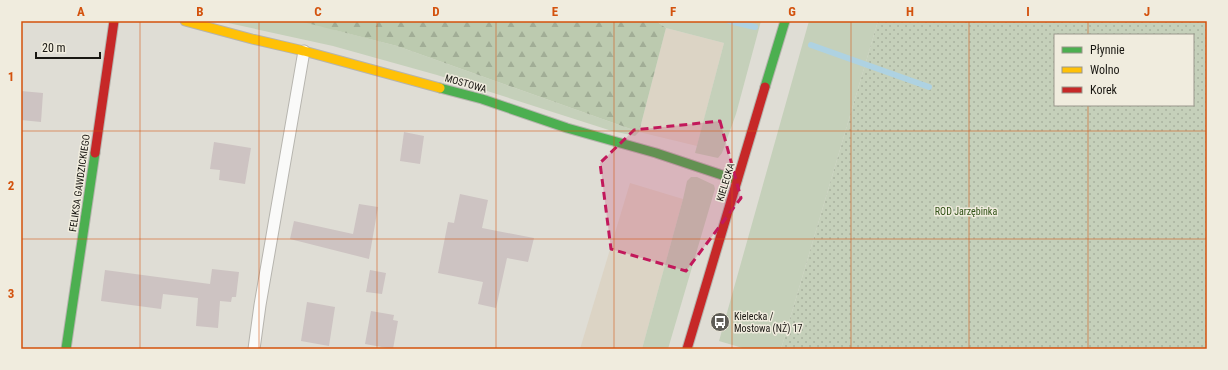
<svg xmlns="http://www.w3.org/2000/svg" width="1228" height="370" font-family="'Roboto Condensed',sans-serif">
	<defs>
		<pattern id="forest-firs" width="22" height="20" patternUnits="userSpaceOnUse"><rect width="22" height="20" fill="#bccaaf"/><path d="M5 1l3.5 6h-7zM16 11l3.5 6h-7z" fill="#a1ad96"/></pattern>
		<pattern id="garden-dots" width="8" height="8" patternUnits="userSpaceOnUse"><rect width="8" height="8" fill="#c5d0ba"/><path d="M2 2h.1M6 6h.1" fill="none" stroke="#a9b29f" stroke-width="1.8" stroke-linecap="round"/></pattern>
	</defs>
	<rect width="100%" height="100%" fill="#dfddd5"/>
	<g fill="#dcd4c5">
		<path d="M666 28 724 43 697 146 639 132Z"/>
		<path d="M630 183 683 199 642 349H580Z"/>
	</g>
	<g fill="#c5d0ba">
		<path d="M219 21H336L335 30 397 46 639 132 635 136 612 131 437 75 333 46Z"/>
		<path d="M656 21H761L736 114 722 153 718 158 695 153 724 43 666 28Z"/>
		<path d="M809 21H878L781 349H746L719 341Z"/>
		<path d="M691 177H697L714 185 715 189 668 349H642L683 199 687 181Z"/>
	</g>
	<path fill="url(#forest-firs)" d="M299 21H656L666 28 639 132 397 46Z"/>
	<path fill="url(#garden-dots)" fill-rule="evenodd" d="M878 21H1207V349H781ZM1055 35H1193V105H1055Z"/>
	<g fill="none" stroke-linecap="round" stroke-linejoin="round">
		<g stroke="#aed2e2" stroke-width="6">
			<path d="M729 21 755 27"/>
			<path d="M811 45 929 87"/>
		</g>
	</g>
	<g fill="#cdc3c2">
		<path d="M21 91 43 93 41 122 21 120Z"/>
		<path d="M404 132 424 136 420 164 400 161Z"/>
		<path d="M214 142 251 148 245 184 219 180 220 170 210 169Z"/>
		<path d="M460 194 488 200 482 228 534 238 528 262 507 258 496 308 478 304 483 282 438 273 448 222 454 223Z"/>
		<path d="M359 204 378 207 369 259 290 239 294 221 353 234Z"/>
		<path d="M212 269 239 272 236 297H232L231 302 220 301 218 328 196 326 198 298 163 294 161 309 101 301 105 270 210 284Z"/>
		<path d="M370 270 386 273 382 294 366 292Z"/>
		<path d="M307 302 335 307 329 346 301 341Z"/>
		<path d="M371 311 394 315 393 320 398 321 393 349 365 344Z"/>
	</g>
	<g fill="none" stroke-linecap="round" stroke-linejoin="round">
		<g stroke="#b6b4ae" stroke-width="13">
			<path id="lane" d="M254 349 260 305 304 51"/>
		</g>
		<g stroke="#b6b4ae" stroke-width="11">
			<g id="fast">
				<path d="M765 87 785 21"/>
				<path d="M440 88 482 99 567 128 656 153 737 180"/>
				<path d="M66 349 95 153"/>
			</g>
		</g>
		<g stroke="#b6b4ae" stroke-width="11">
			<path id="slow" d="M185 21 252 39 304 51 440 88"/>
		</g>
		<g stroke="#b6b4ae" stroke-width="11">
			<g id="jam">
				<path d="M95 153 114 21"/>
				<path d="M687 349 765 87"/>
			</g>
		</g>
		<use href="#lane" stroke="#fafaf9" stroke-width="11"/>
		<use href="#fast" stroke="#4caf50" stroke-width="9"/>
		<use href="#slow" stroke="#ffc107" stroke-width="9"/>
		<use href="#jam" stroke="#c62828" stroke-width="9"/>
	</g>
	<path fill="#c2185b" fill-opacity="0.2" stroke="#c2185b" stroke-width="3" stroke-dasharray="8 5" stroke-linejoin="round" d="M720 121 741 198 686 271 611 249 600 163 634 130Z"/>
	<path fill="none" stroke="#d3520d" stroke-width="1" stroke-opacity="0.55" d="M140 21V349M259 21V349M377 21V349M496 21V349M614 21V349M732 21V349M851 21V349M969 21V349M1088 21V35M1088 105V349M21 131H1207M21 239H1207"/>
	<defs>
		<g id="bus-disc" transform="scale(1)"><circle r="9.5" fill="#5e5c56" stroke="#f0ecde"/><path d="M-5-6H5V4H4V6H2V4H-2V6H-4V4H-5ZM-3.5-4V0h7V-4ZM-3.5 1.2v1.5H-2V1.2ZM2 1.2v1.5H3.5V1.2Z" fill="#fff"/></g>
	</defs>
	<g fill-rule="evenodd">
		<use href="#bus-disc" x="720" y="322"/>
	</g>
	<g text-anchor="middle" stroke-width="3" stroke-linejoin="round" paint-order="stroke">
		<g font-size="10" fill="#191712" stroke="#f0ecde">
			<text transform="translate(466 83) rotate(16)" y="4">MOSTOWA</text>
			<text transform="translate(725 182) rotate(-73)" y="4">KIELECKA</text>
			<text transform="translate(79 183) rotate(-82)" y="4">FELIKSA GAWDZICKIEGO</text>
		</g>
		<g font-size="10" fill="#305115" stroke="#f0ecde">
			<text x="966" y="215">ROD Jarzębinka</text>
		</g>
		<g font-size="10" fill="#191712" stroke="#f0ecde" text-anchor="start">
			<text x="734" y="320">Kielecka /<tspan x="734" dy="12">Mostowa (NŻ) 17</tspan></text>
		</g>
	</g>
	<rect width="1228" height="370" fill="none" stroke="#f0ecde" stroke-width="44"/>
	<rect x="1054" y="34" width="140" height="72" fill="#f0ecde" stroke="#9a978c"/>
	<rect x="1062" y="47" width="20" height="6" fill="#4caf50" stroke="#9a978c"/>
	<text x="1090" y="54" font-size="12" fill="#191712">Płynnie</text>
	<rect x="1062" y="67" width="20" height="6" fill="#ffc107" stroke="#9a978c"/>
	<text x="1090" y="74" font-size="12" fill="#191712">Wolno</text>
	<rect x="1062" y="87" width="20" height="6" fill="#c62828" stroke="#9a978c"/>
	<text x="1090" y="94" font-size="12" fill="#191712">Korek</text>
	<path d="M36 52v6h64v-6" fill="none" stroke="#191712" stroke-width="2"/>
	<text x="42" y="52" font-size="12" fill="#191712" stroke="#f0ecde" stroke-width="3" paint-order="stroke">20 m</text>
	<rect x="22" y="22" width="1184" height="326" fill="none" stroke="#d3520d" stroke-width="1.5"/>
	<g font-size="13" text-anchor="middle" font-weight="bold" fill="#d3520d">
		<text x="81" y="16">A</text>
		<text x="200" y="16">B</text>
		<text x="318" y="16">C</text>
		<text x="436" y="16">D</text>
		<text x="555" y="16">E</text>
		<text x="673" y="16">F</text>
		<text x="792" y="16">G</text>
		<text x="910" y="16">H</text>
		<text x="1028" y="16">I</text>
		<text x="1147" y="16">J</text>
		<text x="11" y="81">1</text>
		<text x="11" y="190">2</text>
		<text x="11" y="298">3</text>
	</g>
</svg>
